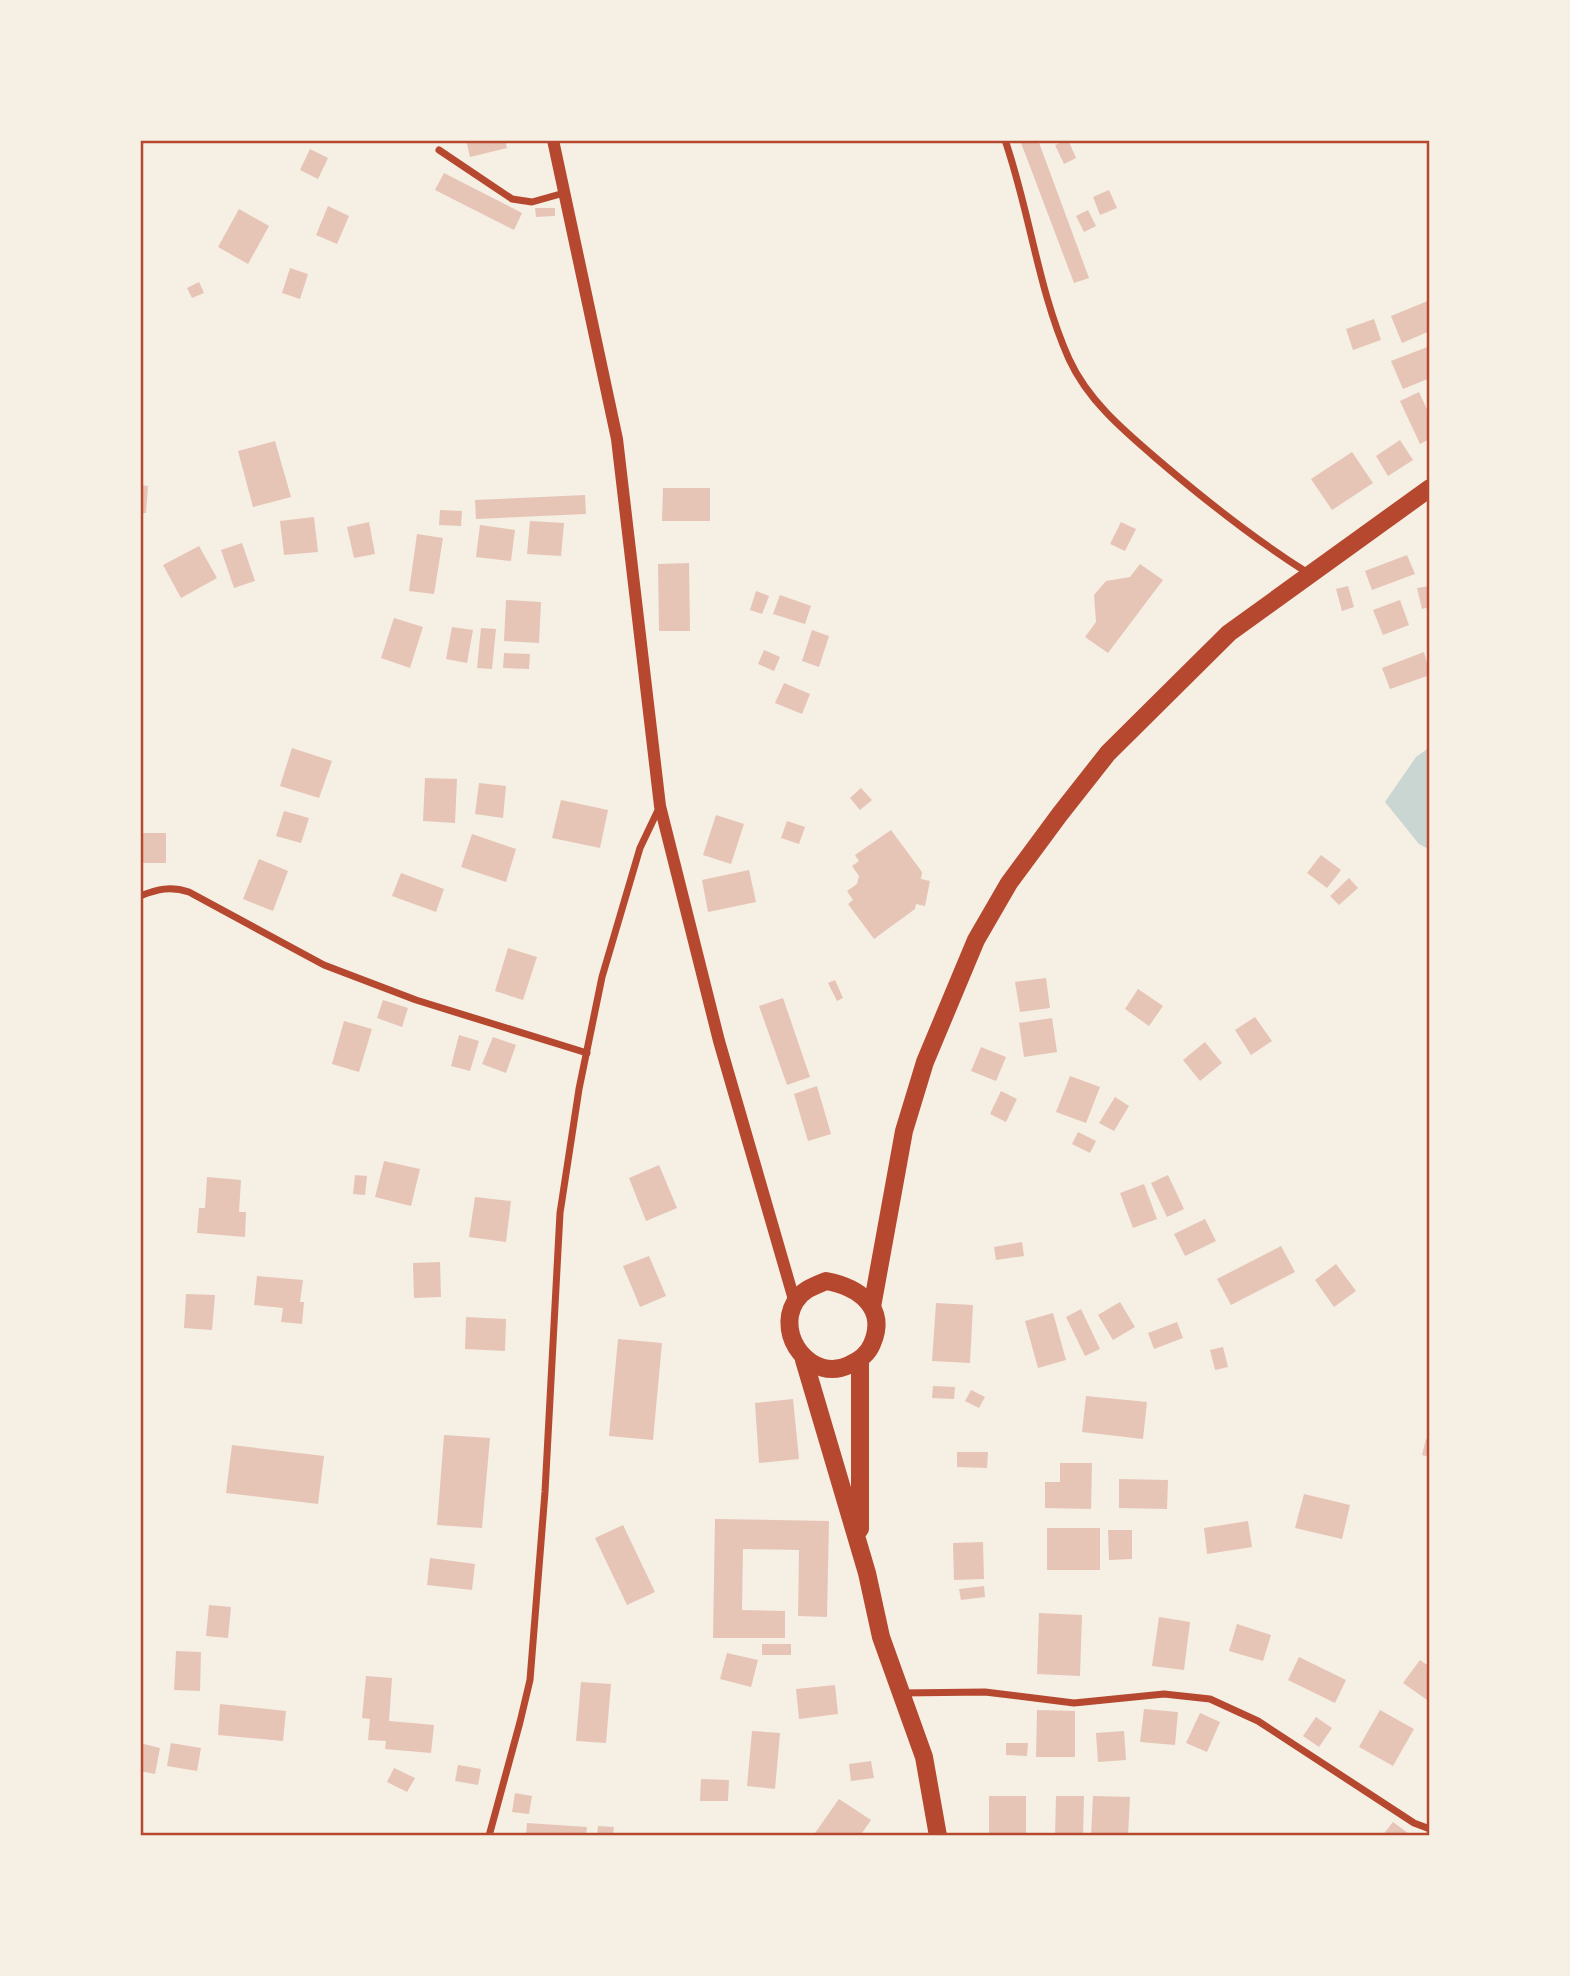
<svg xmlns="http://www.w3.org/2000/svg" width="1570" height="1976" font-family="Lato,sans-serif">
	<rect width="100%" height="100%" fill="#f6efe4"/>
	<path fill="#c9d6d2" d="M1430 747V850L1419 844 1385 802 1416 757Z"/>
	<g fill="#e6c5b7">
		<path d="M466 140H505L507 148 470 157Z"/>
		<path d="M1020 140H1038L1089 278 1074 283Z"/>
		<path d="M1068 140 1076 158 1064 164 1055 145Z"/>
		<path d="M310 149 328 158 318 179 300 170Z"/>
		<path d="M444 173 522 213 514 230 435 190Z"/>
		<path d="M1109 190 1117 208 1100 215 1093 197Z"/>
		<path d="M328 206 349 216 337 244 316 235Z"/>
		<path d="M535 208H555V216L536 217Z"/>
		<path d="M239 209 269 226 248 264 218 247Z"/>
		<path d="M1088 210 1096 226 1084 232 1076 216Z"/>
		<path d="M290 268 308 274 300 299 282 293Z"/>
		<path d="M199 282 204 293 192 298 187 288Z"/>
		<path d="M1430 300V331L1402 343 1391 316Z"/>
		<path d="M1374 319 1381 340 1353 350 1346 329Z"/>
		<path d="M1430 346V378L1403 389 1391 361Z"/>
		<path d="M1419 392 1430 416V439L1420 444 1400 401Z"/>
		<path d="M1400 440 1413 460 1388 476 1376 456Z"/>
		<path d="M275 441 291 497 253 507 238 451Z"/>
		<path d="M1352 452 1373 483 1332 510 1311 479Z"/>
		<path d="M140 485 148 486 146 513H140Z"/>
		<path d="M663 488H710V521H662Z"/>
		<path d="M585 495 586 514 476 519 475 500Z"/>
		<path d="M440 510 462 511 461 526 439 525Z"/>
		<path d="M314 517 318 552 284 555 280 521Z"/>
		<path d="M530 521 564 523 561 556 527 554Z"/>
		<path d="M369 522 375 554 354 558 347 527Z"/>
		<path d="M1121 522 1136 529 1125 551 1110 544Z"/>
		<path d="M480 525 515 530 511 561 476 557Z"/>
		<path d="M417 534 443 538 434 594 409 591Z"/>
		<path d="M242 543 255 581 234 588 221 550Z"/>
		<path d="M199 546 217 578 181 598 163 565Z"/>
		<path d="M1407 555 1415 574 1372 590 1365 571Z"/>
		<path d="M689 563 690 631H659L658 564Z"/>
		<path d="M1140 564 1163 580 1108 653 1085 637 1096 622 1094 595 1106 581 1130 577Z"/>
		<path d="M1348 586 1354 607 1342 611 1336 589Z"/>
		<path d="M1430 586V607L1422 609 1417 588Z"/>
		<path d="M756 591 769 596 762 614 750 610Z"/>
		<path d="M780 595 811 606 805 624 773 614Z"/>
		<path d="M506 600 541 602 539 643 504 641Z"/>
		<path d="M1400 600 1409 625 1383 635 1373 610Z"/>
		<path d="M394 618 423 627 410 668 381 658Z"/>
		<path d="M452 627 473 630 467 663 446 659Z"/>
		<path d="M481 628 496 629 492 669 477 668Z"/>
		<path d="M812 630 829 636 819 667 802 661Z"/>
		<path d="M764 650 780 657 774 671 758 664Z"/>
		<path d="M1424 652 1430 675 1390 689 1382 668Z"/>
		<path d="M504 653 530 654 529 669 503 668Z"/>
		<path d="M784 683 810 694 802 714 775 703Z"/>
		<path d="M292 748 332 761 319 798 280 786Z"/>
		<path d="M425 778 457 779 455 823 423 821Z"/>
		<path d="M479 783 506 786 503 818 475 814Z"/>
		<path d="M861 788 872 800 860 810 850 798Z"/>
		<path d="M561 800 608 810 600 848 552 838Z"/>
		<path d="M284 811 309 818 301 843 276 836Z"/>
		<path d="M716 815 744 824 731 864 703 855Z"/>
		<path d="M787 821 805 827 799 844 781 838Z"/>
		<path d="M891 830 922 872 921 879 930 881 925 906 916 904 915 909 874 939 848 904 853 900 847 891 857 884 859 876 852 866 859 861 855 855Z"/>
		<rect x="140" y="833" width="26" height="30"/>
		<path d="M472 834 516 849 506 882 461 867Z"/>
		<path d="M1321 855 1341 870 1327 888 1307 873Z"/>
		<path d="M259 859 288 871 273 911 243 899Z"/>
		<path d="M749 870 756 902 708 912 702 880Z"/>
		<path d="M401 873 444 889 436 912 392 896Z"/>
		<path d="M1349 878 1358 888 1339 905 1330 896Z"/>
		<path d="M508 948 537 957 523 1000 495 991Z"/>
		<path d="M1046 978 1050 1008 1020 1012 1015 982Z"/>
		<path d="M835 980 843 998 837 1001 828 983Z"/>
		<path d="M1138 989 1163 1006 1149 1026 1125 1009Z"/>
		<path d="M783 998 810 1077 787 1085 759 1006Z"/>
		<path d="M383 1000 408 1008 402 1027 377 1018Z"/>
		<path d="M1255 1017 1272 1041 1251 1055 1235 1030Z"/>
		<path d="M1052 1018 1057 1052 1024 1057 1019 1023Z"/>
		<path d="M344 1021 372 1029 359 1072 332 1064Z"/>
		<path d="M459 1035 479 1041 470 1071 451 1066Z"/>
		<path d="M493 1037 516 1045 506 1073 482 1064Z"/>
		<path d="M1205 1042 1222 1063 1200 1081 1183 1060Z"/>
		<path d="M981 1047 1006 1057 996 1081 971 1071Z"/>
		<path d="M1070 1076 1100 1087 1086 1123 1056 1112Z"/>
		<path d="M817 1086 831 1134 808 1141 794 1094Z"/>
		<path d="M1001 1091 1017 1099 1006 1122 990 1114Z"/>
		<path d="M1115 1097 1129 1106 1114 1131 1099 1123Z"/>
		<path d="M1078 1132 1096 1141 1090 1153 1072 1144Z"/>
		<path d="M384 1161 420 1169 411 1206 375 1197Z"/>
		<path d="M659 1165 677 1208 646 1221 629 1178Z"/>
		<path d="M355 1175 367 1176 365 1195 353 1194Z"/>
		<path d="M1168 1175 1184 1209 1167 1217 1151 1183Z"/>
		<path d="M207 1177 241 1180 239 1212H246L245 1237 197 1233 199 1208H205Z"/>
		<path d="M1144 1184 1157 1219 1133 1228 1120 1193Z"/>
		<path d="M475 1197 511 1201 506 1242 469 1237Z"/>
		<path d="M1205 1219 1216 1241 1185 1256 1174 1234Z"/>
		<path d="M1022 1242 1024 1256 996 1260 994 1247Z"/>
		<path d="M1281 1246 1295 1272 1231 1305 1217 1279Z"/>
		<path d="M649 1256 666 1296 640 1307 623 1266Z"/>
		<path d="M440 1262 441 1297 414 1298 413 1263Z"/>
		<path d="M1336 1264 1356 1291 1334 1307 1315 1280Z"/>
		<path d="M257 1276 303 1280 300 1302H304L302 1324 281 1322 283 1308 254 1305Z"/>
		<path d="M186 1294 215 1295 212 1330 184 1328Z"/>
		<path d="M1120 1302 1135 1327 1113 1340 1098 1315Z"/>
		<path d="M936 1303 973 1305 970 1363 932 1361Z"/>
		<path d="M1081 1309 1100 1349 1085 1356 1066 1317Z"/>
		<path d="M1053 1313 1066 1360 1038 1368 1025 1321Z"/>
		<path d="M466 1317 506 1319 505 1351 465 1349Z"/>
		<path d="M1177 1322 1183 1338 1154 1349 1148 1333Z"/>
		<path d="M618 1339 662 1343 653 1440 609 1436Z"/>
		<path d="M1223 1347 1228 1367 1215 1370 1210 1350Z"/>
		<path d="M933 1386 955 1387 954 1399 932 1398Z"/>
		<path d="M971 1390 985 1397 979 1408 965 1401Z"/>
		<path d="M1086 1396 1147 1402 1143 1439 1082 1432Z"/>
		<path d="M793 1399 799 1459 759 1463 755 1403Z"/>
		<path d="M444 1435 490 1438 482 1528 437 1525Z"/>
		<path d="M1426 1439 1430 1440V1457L1422 1455Z"/>
		<path d="M232 1445 324 1456 318 1504 226 1493Z"/>
		<path d="M957 1452H988L987 1468 957 1467Z"/>
		<path d="M1060 1463H1092L1091 1509 1045 1508V1482H1060Z"/>
		<path d="M1119 1479 1168 1480 1167 1509 1119 1508Z"/>
		<path d="M1304 1494 1350 1505 1342 1539 1295 1528Z"/>
		<path d="M715 1519 829 1521 827 1617 798 1616 799 1550 743 1549 742 1610 785 1611V1638H713Z"/>
		<path d="M1248 1521 1252 1547 1207 1554 1204 1528Z"/>
		<path d="M623 1525 655 1592 627 1605 595 1538Z"/>
		<rect x="1047" y="1528" width="53" height="42"/>
		<path d="M1108 1530H1132V1559L1109 1560Z"/>
		<path d="M983 1542 984 1579 954 1580 953 1543Z"/>
		<path d="M430 1558 475 1564 472 1590 427 1585Z"/>
		<path d="M984 1586 985 1597 961 1600 959 1589Z"/>
		<path d="M209 1605 231 1607 228 1638 206 1636Z"/>
		<path d="M1039 1613 1082 1615 1080 1676 1037 1674Z"/>
		<path d="M1159 1617 1190 1622 1184 1670 1152 1666Z"/>
		<path d="M1237 1624 1271 1635 1263 1661 1229 1651Z"/>
		<rect x="762" y="1644" width="29" height="11"/>
		<path d="M176 1651 201 1652 200 1691 174 1690Z"/>
		<path d="M727 1653 758 1660 751 1687 720 1679Z"/>
		<path d="M1299 1657 1346 1680 1335 1703 1288 1680Z"/>
		<path d="M1420 1660 1430 1667V1702L1403 1683Z"/>
		<path d="M366 1676 392 1678 389 1721 434 1725 431 1753 385 1749 386 1741 368 1740 370 1719 362 1718Z"/>
		<path d="M581 1682 611 1684 606 1743 576 1741Z"/>
		<path d="M835 1685 838 1714 799 1719 796 1689Z"/>
		<path d="M220 1704 286 1711 283 1741 218 1735Z"/>
		<path d="M1144 1709 1178 1712 1175 1745 1140 1742Z"/>
		<path d="M1037 1710 1075 1711V1757H1036Z"/>
		<path d="M1380 1710 1414 1729 1393 1766 1359 1747Z"/>
		<path d="M1200 1713 1220 1722 1207 1752 1186 1743Z"/>
		<path d="M1316 1717 1332 1728 1319 1747 1303 1736Z"/>
		<path d="M752 1731 780 1733 775 1789 747 1786Z"/>
		<path d="M1124 1731 1126 1760 1098 1762 1096 1733Z"/>
		<path d="M140 1743 160 1748 155 1774 140 1771Z"/>
		<path d="M171 1743 201 1748 197 1771 167 1766Z"/>
		<path d="M1006 1743H1028L1027 1756 1006 1755Z"/>
		<path d="M871 1761 874 1778 851 1781 849 1764Z"/>
		<path d="M458 1765 481 1769 478 1785 455 1781Z"/>
		<path d="M394 1768 415 1778 407 1792 387 1782Z"/>
		<path d="M701 1779 729 1780 728 1801H700Z"/>
		<path d="M515 1793 532 1796 529 1814 512 1812Z"/>
		<rect x="989" y="1796" width="37" height="40"/>
		<path d="M1056 1796H1084L1083 1836H1055Z"/>
		<path d="M1093 1796 1130 1797 1128 1836H1091Z"/>
		<path d="M839 1799 871 1820 860 1836H819L815 1833Z"/>
		<path d="M1393 1822 1412 1836H1382Z"/>
		<path d="M527 1823 587 1827 586 1836H526Z"/>
		<path d="M598 1826 614 1827 613 1836H597Z"/>
	</g>
	<g fill="none" stroke-linecap="round" stroke-linejoin="round">
		<g stroke="#b5482f" stroke-width="7">
			<path d="M1005 140C1030 212 1038 290 1069 359 1089 403 1128 434 1164 465 1210 504 1257 541 1308 573"/>
			<path d="M439 150 512 199 532 202 564 193"/>
			<path d="M140 896C158 889 170 886 189 892L324 965 416 1000 587 1053"/>
			<path d="M901 1693 985 1692 1074 1703 1164 1694 1210 1699 1258 1721 1414 1823 1430 1829"/>
			<path d="M489 1836 520 1722 530 1680 545 1492 560 1213 579 1089 602 977 640 848 660 806"/>
		</g>
		<path stroke="#b5482f" stroke-width="12" d="M553 140 617 439 660 806 719 1041 795 1303"/>
		<g stroke="#b5482f" stroke-width="18">
			<path d="M826 1281C858 1287 888 1307 872 1344 868 1354 858 1361 849 1365 812 1383 775 1336 795 1302 802 1290 814 1286 826 1281Z"/>
			<path d="M872 1307 904 1131 925 1062 976 940 1009 883 1060 814 1108 753 1229 633 1430 488"/>
			<path d="M804 1360 867 1573 881 1637 924 1757 938 1836"/>
			<path d="M860 1360V1529"/>
		</g>
	</g>
	<rect width="1570" height="1976" fill="none" stroke="#f6efe4" stroke-width="284"/>
	<rect x="142" y="142" width="1286" height="1692" fill="none" stroke="#b5482f" stroke-width="2.5"/>
</svg>
